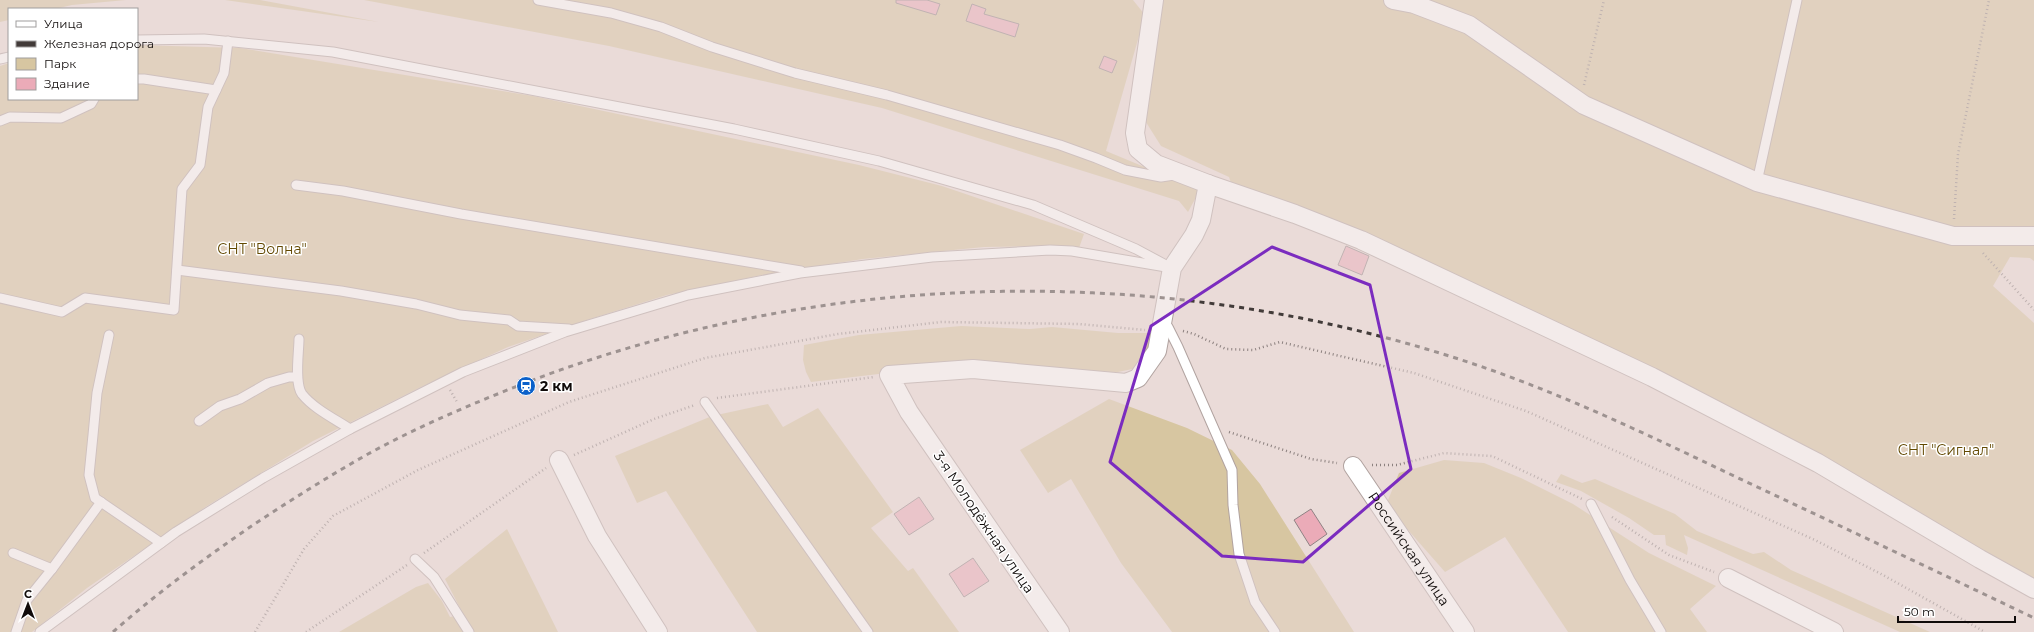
<svg xmlns="http://www.w3.org/2000/svg" width="2034" height="632" font-family="Montserrat,sans-serif">
	<rect width="100%" height="100%" fill="#eadbd8"/>
	<g fill="#d7c6a1">
		<path d="M0 0H126L72 5 55 9H9V20L0 22Z"/>
		<path d="M225 0H260L379 22Z"/>
		<path d="M364 0H1133L1145 15 1106 151 1200 190 1188 212 1179 201 882 108 609 46Z"/>
		<path d="M1163 0H2034V261L2030 258 2010 257 1993 286 2034 323V582L1880 493 1232 186 1229 177 1161 146 1144 119Z"/>
		<path d="M137 45 240 48 533 96 859 165 942 186 1084 234 1079 248 1067 246 984 247 863 259 762 275 667 295 587 320 508 347 423 386 313 441 207 506 87 588 32 632H0V66L9 63V99H137Z"/>
		<path d="M961 326 1030 329 1052 327 1118 333H1152L1144 360 1137 368 1118 372 921 369 811 382 806 372 803 360 804 345 859 335Z"/>
		<path d="M1109 399 1187 428 1232 450 1260 484 1354 632H1172L1121 563 1071 479 1048 493 1020 450Z"/>
		<path d="M768 404 783 427 818 408 893 512 871 528 908 571 913 568 959 632H757L666 491 637 503 615 456 712 416Z"/>
		<path d="M1444 460 1484 463 1521 478 1573 504 1649 553 1716 586 1690 609 1707 632H1568L1505 537 1445 572 1386 505 1399 473Z"/>
		<path d="M1561 474 1582 483 1595 479 1675 514 1697 531 1753 554 1764 552 1791 570 1930 632H1900L1684 535 1688 548 1687 555 1666 545 1665 535H1654L1629 518 1581 491 1556 482Z"/>
		<path d="M507 529 558 632H339L416 587 428 583 442 601 450 617 455 616 462 612 445 579Z"/>
	</g>
	<g fill="#ebabb8" stroke="#908284">
		<path d="M896 0H927L940 4 936 15 896 3Z"/>
		<path d="M972 4 986 9 984 14 1019 24 1015 37 966 21Z"/>
		<path d="M1104 56 1117 61 1112 73 1099 68Z"/>
		<path d="M1346 246 1369 256 1362 275 1338 265Z"/>
		<path d="M919 497 934 519 909 535 894 514Z"/>
		<path d="M1311 509 1327 534 1310 546 1294 520Z"/>
		<path d="M973 558 989 581 964 597 949 574Z"/>
	</g>
	<g fill="none" stroke-linecap="round" stroke-linejoin="round">
		<g stroke="#b1a3a0" stroke-width="11">
			<g id="service">
				<path d="M538 0 611 13 661 27 712 47 795 73 887 95 1060 145 1096 158 1125 170 1161 177 1174 175"/>
				<path d="M137 40 204 39 333 52 734 129 879 161 1033 205 1136 249 1164 264"/>
				<path d="M0 59 9 57"/>
				<path d="M137 79H144L216 90"/>
				<path d="M0 121 10 117 61 118 91 104 94 99"/>
				<path d="M1757 182 1797 0"/>
				<path d="M296 185 343 191 461 214 801 271"/>
				<path d="M177 270 341 291 416 304 460 315 509 320 518 326 569 329"/>
				<path d="M0 298 62 312 85 298 174 310 182 189 200 165 208 107 224 73 228 41"/>
				<path d="M1162 323 1168 327 1178 347 1232 470 1233 505 1239 554 1255 602 1275 632"/>
				<path d="M109 335 97 393 93 435 89 475 95 498 161 543"/>
				<path d="M299 339C299 352 294 383 302 394 314 409 335 419 350 429"/>
				<path d="M705 402 868 632"/>
				<path d="M199 421 220 406 240 399 268 383 289 377H297"/>
				<path d="M1591 504 1630 580 1661 632"/>
				<path d="M13 553 52 569 101 502"/>
				<path d="M415 559 434 577 469 632"/>
				<path d="M16 632 27 600 52 569"/>
				<path d="M40 632 176 532 263 478 350 429 463 372 565 332 688 295 800 273 932 257 1050 250 1072 251 1172 268"/>
			</g>
		</g>
		<g stroke="#b1a3a0" stroke-width="20">
			<g id="minor">
				<path d="M1393 0 1414 4 1469 25 1584 105 1757 182 1953 236H2034"/>
				<path d="M1208 184 1295 214 1361 240 1652 377 1818 463 1980 559 2034 589"/>
				<path d="M559 460 597 536 658 632"/>
				<path id="s1" d="M1353 466 1465 632"/>
				<path d="M1728 578 1834 632"/>
				<path d="M1060 632 909 412 889 375 973 369 1126 383 1138 378 1157 351 1172 268 1194 235 1201 220 1208 184 1156 164 1138 149 1135 133 1154 0"/>
			</g>
		</g>
		<g stroke="#8c817f" stroke-width="2.5" stroke-dasharray="1 3" stroke-linecap="butt">
			<path d="M1584 85 1604 0"/>
			<path d="M1954 219 1958 154 1989 0"/>
			<path d="M1983 253 2034 310"/>
			<path d="M1183 331 1194 334 1226 349 1253 350 1280 342 1340 356 1414 373 1526 411 1815 540 1883 575 1985 632"/>
			<path d="M450 390 457 402"/>
			<path d="M717 398 874 377"/>
			<path d="M1229 432 1311 459 1337 463"/>
			<path d="M574 455 654 419 695 405"/>
			<path d="M1372 465H1397L1444 453 1492 456 1582 499"/>
			<path d="M1612 517 1669 555 1714 572"/>
			<path d="M424 553 546 468"/>
			<path d="M255 632 304 549 333 516 418 470 569 402 705 358 838 334 941 322 1079 324 1145 330"/>
			<path d="M306 632 407 565"/>
		</g>
		<use href="#service" stroke="#fff" stroke-width="9"/>
		<use href="#minor" stroke="#fff" stroke-width="18"/>
		<path stroke="#423b39" stroke-width="3" stroke-dasharray="5 5" stroke-linecap="butt" d="M113 632C157 593 205 558 253 525 291 500 329 476 368 454 410 431 455 411 500 393 798 271 1139 259 1446 355 1546 386 1640 431 1734 476 1834 523 1934 570 2034 618"/>
	</g>
	<path d="M0 0H2034V632H0ZM1272 247 1370 285 1411 469 1303 562 1222 556 1110 462 1151 326Z" fill="#eadbd8" fill-opacity=".55" fill-rule="evenodd"/>
	<path fill="none" stroke="#7b2cbf" stroke-width="3" stroke-linejoin="round" d="M1272 247 1370 285 1411 469 1303 562 1222 556 1110 462 1151 326Z"/>
	<defs>
		<g id="station-disc" transform="scale(1)"><circle r="9.5" fill="#0b61ca" stroke="#fff"/><path d="M-3-6H3Q5-6 5-4V2Q5 4 3 4L4.5 6H3L1.5 4h-3L-3 6H-4.5L-3 4Q-5 4-5 2V-4Q-5-6-3-6ZM-3.5-4v3h7v-3ZM-3.5 1v1.5H-2V1ZM2 1v1.5H3.5V1Z" fill="#fff"/></g>
	</defs>
	<g fill-rule="evenodd">
		<use href="#station-disc" x="526" y="386"/>
	</g>
	<g text-anchor="middle" stroke-width="3" stroke-linejoin="round" paint-order="stroke">
		<g font-size="14" fill="#624800" stroke="#fff">
			<text x="262" y="254">СНТ "Волна"</text>
			<text x="1946" y="455">СНТ "Сигнал"</text>
		</g>
		<g font-size="14" font-weight="bold" fill="#100b0a" stroke="#fff" text-anchor="start">
			<text x="540" y="391">2 км</text>
		</g>
		<g font-size="14" fill="#100b0a" stroke="#fff">
			<text transform="translate(984 522) rotate(56)" y="5">3-я Молодёжная улица</text>
			<text dy="5" stroke="none"><textPath href="#s1" startOffset="100">Российская улица</textPath></text>
		</g>
	</g>
	<rect x="8" y="8" width="130" height="92" fill="#ffffff" stroke="#9f9d9d"/>
	<rect x="16" y="21" width="20" height="6" fill="#ffffff" stroke="#9f9d9d"/>
	<text x="44" y="28" font-size="12" fill="#100b0a">Улица</text>
	<rect x="16" y="41" width="20" height="6" fill="#423b39" stroke="#9f9d9d"/>
	<text x="44" y="48" font-size="12" fill="#100b0a">Железная дорога</text>
	<rect x="16" y="58" width="20" height="12" fill="#d7c6a1" stroke="#9f9d9d"/>
	<text x="44" y="68" font-size="12" fill="#100b0a">Парк</text>
	<rect x="16" y="78" width="20" height="12" fill="#ebabb8" stroke="#9f9d9d"/>
	<text x="44" y="88" font-size="12" fill="#100b0a">Здание</text>
	<g transform="translate(28 604)" stroke="#ffffff" stroke-width="3" paint-order="stroke">
	<path d="M0-3L7 15L0 10L-7 15Z" fill="#100b0a"/>
	<text y="-6" font-size="11" font-weight="bold" text-anchor="middle" fill="#100b0a">С</text>
	</g>
	<path d="M1898 616v6h117v-6" fill="none" stroke="#100b0a" stroke-width="2"/>
	<text x="1904" y="616" font-size="12" fill="#100b0a" stroke="#ffffff" stroke-width="3" paint-order="stroke">50 m</text>
</svg>
